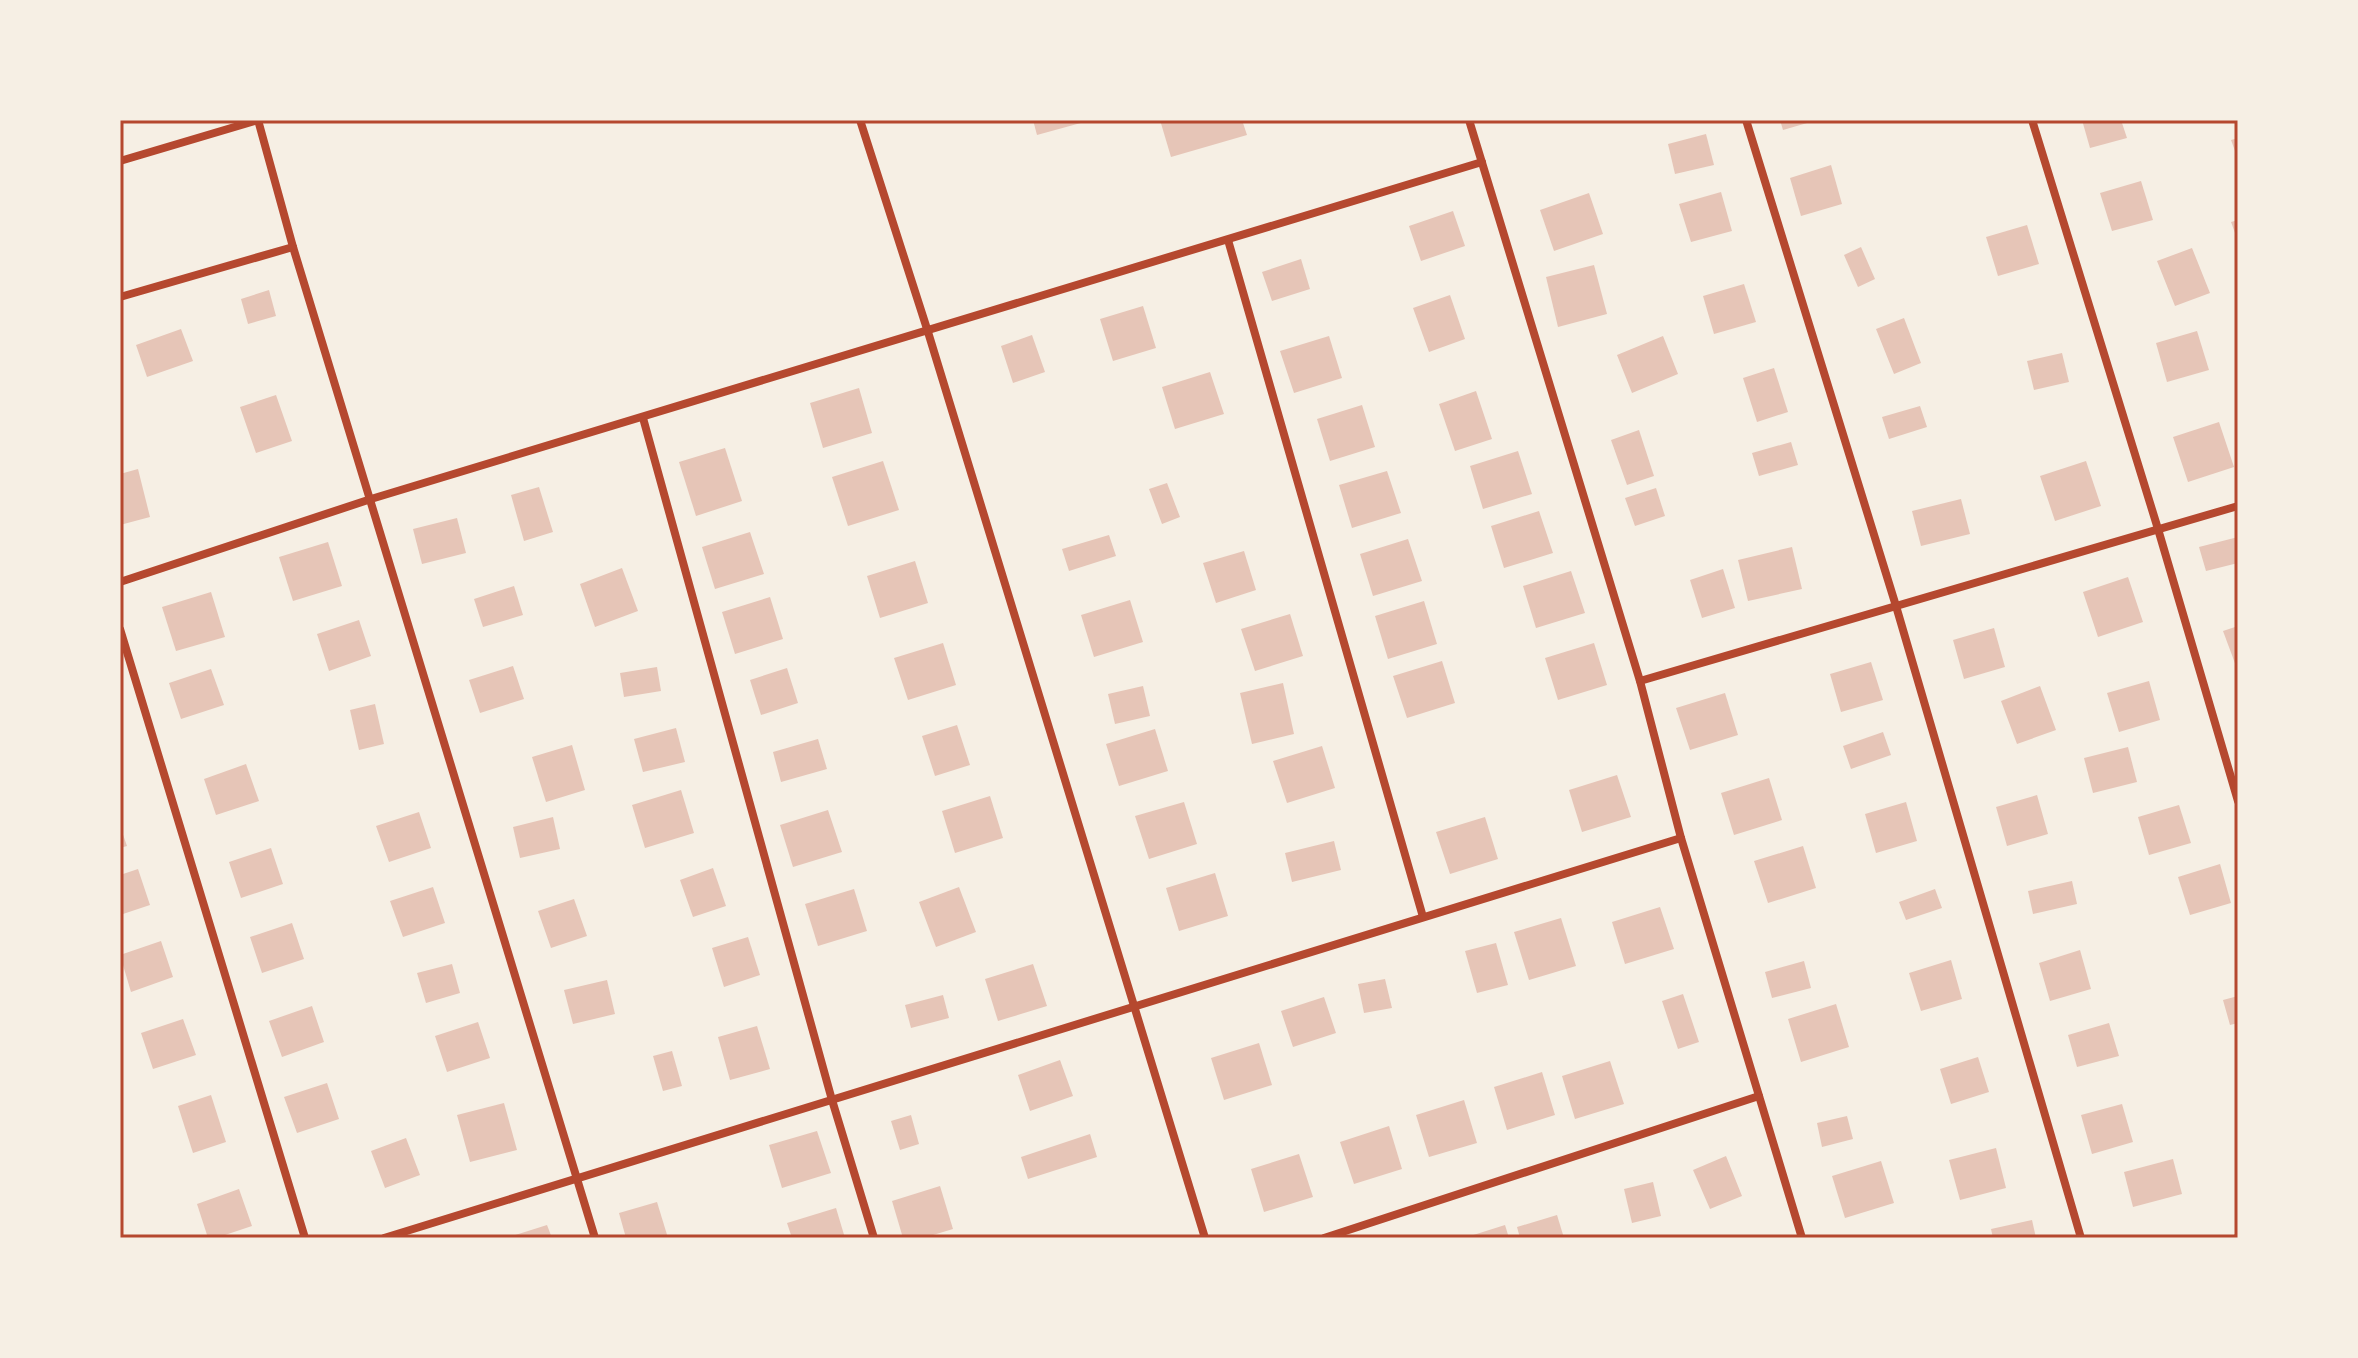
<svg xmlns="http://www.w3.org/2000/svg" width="2358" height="1358" font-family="Rubik,sans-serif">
	<rect width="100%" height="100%" fill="#f6efe4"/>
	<g fill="#e6c5b7">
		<path d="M1033 120H1088V121L1037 135Z"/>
		<path d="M1160 120H1242L1247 135 1171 157Z"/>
		<path d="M1780 120H1814V121L1783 130Z"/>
		<path d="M2082 120H2121L2127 138 2090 148Z"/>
		<path d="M1706 134 1714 165 1675 174 1668 144Z"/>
		<path d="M2238 138V159L2231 140Z"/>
		<path d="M1831 165 1842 204 1801 216 1790 178Z"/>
		<path d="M2141 181 2153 220 2112 231 2100 193Z"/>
		<path d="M1721 192 1732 231 1691 242 1679 204Z"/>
		<path d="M1589 193 1603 234 1554 251 1540 210Z"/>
		<path d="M1453 211 1465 246 1421 261 1409 226Z"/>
		<path d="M2238 220V241L2231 222Z"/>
		<path d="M2027 225 2039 264 1998 276 1986 237Z"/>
		<path d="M1861 247 1875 279 1858 287 1844 255Z"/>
		<path d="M2192 248 2210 293 2175 306 2157 261Z"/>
		<path d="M1301 259 1310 289 1272 301 1262 272Z"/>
		<path d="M1594 265 1607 314 1558 327 1546 277Z"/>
		<path d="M1744 284 1756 322 1714 334 1703 296Z"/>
		<path d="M269 290 276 316 248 324 241 299Z"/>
		<path d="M1450 295 1465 339 1429 352 1413 308Z"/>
		<path d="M1143 306 1156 348 1113 361 1100 319Z"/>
		<path d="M1904 318 1921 363 1894 374 1876 329Z"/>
		<path d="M181 329 193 361 147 377 136 345Z"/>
		<path d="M2197 331 2209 370 2167 382 2156 343Z"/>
		<path d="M1032 335 1045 372 1013 383 1001 346Z"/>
		<path d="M1329 336 1342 378 1294 393 1280 351Z"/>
		<path d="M1663 336 1678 374 1632 393 1617 355Z"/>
		<path d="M2062 353 2069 382 2034 390 2027 361Z"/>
		<path d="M1774 368 1788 412 1757 422 1743 378Z"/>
		<path d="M1210 372 1224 414 1175 429 1162 387Z"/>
		<path d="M859 388 872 433 823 448 810 403Z"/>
		<path d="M1476 391 1492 439 1455 451 1439 404Z"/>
		<path d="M276 395 292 441 256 453 240 407Z"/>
		<path d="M1362 405 1375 447 1330 461 1317 419Z"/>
		<path d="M1920 406 1927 427 1889 439 1882 417Z"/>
		<path d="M2219 422 2234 467 2188 482 2173 437Z"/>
		<path d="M1639 430 1654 476 1627 485 1611 440Z"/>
		<path d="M1791 442 1798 465 1759 476 1752 453Z"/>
		<path d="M725 448 742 501 696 516 679 462Z"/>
		<path d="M1518 451 1532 494 1483 509 1470 466Z"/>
		<path d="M883 461 899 510 848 526 832 477Z"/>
		<path d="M2086 461 2101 506 2055 521 2040 476Z"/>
		<path d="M138 469 150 517 120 525V474Z"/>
		<path d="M1387 471 1401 513 1352 528 1339 485Z"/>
		<path d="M1167 483 1180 517 1162 524 1149 489Z"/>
		<path d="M539 487 553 532 524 541 511 495Z"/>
		<path d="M1656 488 1665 516 1635 526 1625 498Z"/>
		<path d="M1961 499 1970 534 1921 546 1912 511Z"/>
		<path d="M1539 511 1553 553 1504 568 1491 526Z"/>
		<path d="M457 518 466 553 422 564 413 529Z"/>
		<path d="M750 532 764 574 715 589 702 547Z"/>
		<path d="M1109 535 1116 556 1069 571 1062 549Z"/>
		<path d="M2238 537V563L2206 571 2199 547Z"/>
		<path d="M1408 539 1422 581 1373 596 1360 554Z"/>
		<path d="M328 542 342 586 293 601 279 557Z"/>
		<path d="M1792 547 1802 589 1748 601 1738 560Z"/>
		<path d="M1244 551 1256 590 1216 603 1203 563Z"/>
		<path d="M915 561 928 603 880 618 867 576Z"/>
		<path d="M622 568 638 611 595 627 580 584Z"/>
		<path d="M1723 569 1735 608 1702 618 1690 580Z"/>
		<path d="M1571 571 1585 613 1536 628 1523 586Z"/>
		<path d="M2128 577 2143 622 2098 637 2083 592Z"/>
		<path d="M514 586 523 615 483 627 474 599Z"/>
		<path d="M211 592 225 637 176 651 162 607Z"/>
		<path d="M770 597 783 639 735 654 722 612Z"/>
		<path d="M1130 600 1143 642 1094 657 1081 615Z"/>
		<path d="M1424 601 1437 644 1388 659 1375 616Z"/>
		<path d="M1290 614 1303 656 1255 671 1241 629Z"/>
		<path d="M359 620 371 656 329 671 317 634Z"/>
		<path d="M2238 626V665L2236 666 2223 631Z"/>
		<path d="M1994 628 2005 667 1964 679 1953 640Z"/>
		<path d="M943 643 956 685 908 700 894 658Z"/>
		<path d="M1594 643 1607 685 1558 700 1545 658Z"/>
		<path d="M1442 661 1455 703 1407 718 1393 676Z"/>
		<path d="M1871 662 1883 700 1841 712 1830 674Z"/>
		<path d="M513 666 524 699 480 713 469 680Z"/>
		<path d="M657 667 661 691 624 697 620 673Z"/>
		<path d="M787 668 798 703 761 715 750 680Z"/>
		<path d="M211 669 224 705 181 719 169 683Z"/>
		<path d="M2149 681 2160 720 2119 732 2107 693Z"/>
		<path d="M1283 683 1294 734 1252 744 1240 693Z"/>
		<path d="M1143 686 1150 716 1115 724 1108 694Z"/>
		<path d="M2040 686 2056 730 2017 744 2001 701Z"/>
		<path d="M1725 693 1738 735 1690 750 1676 708Z"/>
		<path d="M375 704 384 744 359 750 350 710Z"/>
		<path d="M957 725 970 765 935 776 922 736Z"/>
		<path d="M676 728 685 762 643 772 634 739Z"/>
		<path d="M1155 729 1168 771 1119 786 1106 744Z"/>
		<path d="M1883 732 1891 755 1851 769 1843 746Z"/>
		<path d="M818 739 827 769 781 782 773 752Z"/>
		<path d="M572 745 585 790 546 802 532 757Z"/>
		<path d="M1322 746 1335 788 1287 803 1273 761Z"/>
		<path d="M2128 747 2137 782 2093 793 2084 758Z"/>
		<path d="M246 764 259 801 216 815 204 779Z"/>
		<path d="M1617 775 1631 817 1582 832 1569 790Z"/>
		<path d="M1769 778 1782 820 1734 835 1721 793Z"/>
		<path d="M681 790 694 833 645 848 632 805Z"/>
		<path d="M2037 795 2048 834 2007 846 1996 807Z"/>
		<path d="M990 796 1003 838 955 853 942 811Z"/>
		<path d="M1184 802 1197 844 1149 859 1135 816Z"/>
		<path d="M1906 802 1917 841 1876 853 1865 814Z"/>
		<path d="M2179 805 2191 843 2149 855 2138 817Z"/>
		<path d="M828 810 842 852 793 867 780 825Z"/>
		<path d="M419 812 431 848 389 862 376 826Z"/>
		<path d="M553 817 560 849 520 858 513 827Z"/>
		<path d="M1485 817 1498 859 1450 874 1436 832Z"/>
		<path d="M120 826 127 846 120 848Z"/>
		<path d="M1334 841 1341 870 1292 882 1285 853Z"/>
		<path d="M1803 846 1816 888 1768 903 1754 861Z"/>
		<path d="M271 848 283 884 241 898 229 862Z"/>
		<path d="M2220 864 2231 903 2190 915 2178 877Z"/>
		<path d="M713 868 726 906 693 917 680 880Z"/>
		<path d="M138 869 150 905 120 915V875Z"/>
		<path d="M1215 873 1228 916 1179 931 1166 888Z"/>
		<path d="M2072 881 2077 904 2033 914 2028 891Z"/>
		<path d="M433 887 445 923 403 937 390 901Z"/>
		<path d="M959 887 976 932 936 947 919 902Z"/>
		<path d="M854 889 867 931 818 946 805 904Z"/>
		<path d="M1935 889 1942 908 1906 920 1899 902Z"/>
		<path d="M574 899 587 936 551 948 538 911Z"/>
		<path d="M1660 907 1674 949 1625 964 1612 922Z"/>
		<path d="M1561 918 1576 966 1529 980 1514 932Z"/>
		<path d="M292 923 304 959 262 973 250 937Z"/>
		<path d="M748 937 760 975 724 987 712 948Z"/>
		<path d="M161 941 173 977 131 992 120 955Z"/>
		<path d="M1496 943 1508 985 1477 993 1465 951Z"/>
		<path d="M2080 950 2091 989 2050 1001 2039 963Z"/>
		<path d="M1951 960 1962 999 1921 1011 1909 973Z"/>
		<path d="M1804 961 1811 988 1772 998 1765 972Z"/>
		<path d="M452 964 460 993 426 1003 417 973Z"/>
		<path d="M1033 964 1047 1006 998 1021 985 979Z"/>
		<path d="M1385 979 1392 1008 1364 1013 1358 984Z"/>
		<path d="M607 980 615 1014 573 1024 564 990Z"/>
		<path d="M1683 994 1699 1042 1678 1049 1662 1001Z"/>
		<path d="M943 995 949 1018 911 1028 905 1005Z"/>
		<path d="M2238 996V1023L2230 1025 2223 1000Z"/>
		<path d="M1324 997 1336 1033 1293 1047 1281 1011Z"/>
		<path d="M1836 1004 1849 1047 1801 1062 1788 1019Z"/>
		<path d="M312 1006 324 1042 282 1057 269 1021Z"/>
		<path d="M183 1019 196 1055 153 1069 141 1033Z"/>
		<path d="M478 1022 490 1058 447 1072 435 1036Z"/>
		<path d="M2109 1023 2119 1056 2077 1067 2068 1035Z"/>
		<path d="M757 1026 770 1069 730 1080 718 1037Z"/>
		<path d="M1259 1043 1272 1085 1224 1100 1211 1058Z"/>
		<path d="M672 1051 682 1086 663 1091 653 1056Z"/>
		<path d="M1978 1057 1989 1092 1951 1104 1940 1069Z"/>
		<path d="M1060 1060 1073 1096 1030 1111 1018 1075Z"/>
		<path d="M1610 1061 1624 1104 1575 1119 1562 1076Z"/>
		<path d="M1542 1072 1555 1115 1507 1130 1494 1087Z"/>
		<path d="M327 1083 339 1119 297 1133 284 1097Z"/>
		<path d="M211 1095 226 1142 193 1153 178 1106Z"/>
		<path d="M1464 1100 1477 1143 1429 1157 1416 1115Z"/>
		<path d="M504 1103 517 1150 470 1162 457 1115Z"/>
		<path d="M2122 1104 2133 1142 2092 1154 2081 1115Z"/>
		<path d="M911 1115 919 1144 900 1150 891 1121Z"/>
		<path d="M1847 1116 1853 1139 1822 1147 1817 1123Z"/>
		<path d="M1389 1126 1402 1169 1354 1184 1340 1142Z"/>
		<path d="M817 1131 831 1173 782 1188 769 1145Z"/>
		<path d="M1090 1134 1097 1157 1028 1179 1021 1157Z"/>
		<path d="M406 1138 420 1175 385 1188 371 1151Z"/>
		<path d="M1996 1148 2006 1188 1960 1200 1949 1160Z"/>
		<path d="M1299 1154 1313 1197 1264 1212 1251 1169Z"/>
		<path d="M1726 1156 1742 1196 1710 1209 1693 1170Z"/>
		<path d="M2173 1159 2182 1194 2133 1207 2124 1172Z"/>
		<path d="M1881 1161 1894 1203 1845 1218 1832 1176Z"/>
		<path d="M1653 1182 1661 1216 1632 1223 1624 1189Z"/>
		<path d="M940 1186 953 1229 923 1238H903L892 1201Z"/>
		<path d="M239 1189 252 1226 216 1238H208L197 1204Z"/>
		<path d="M657 1202 668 1238H626L619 1213Z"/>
		<path d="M836 1208 845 1238H792L787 1223Z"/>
		<path d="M1557 1215 1564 1238H1520L1517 1227Z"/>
		<path d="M2032 1220 2036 1238H1993L1991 1229Z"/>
		<path d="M547 1225 552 1238H509V1237Z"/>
		<path d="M1505 1225 1509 1238H1467V1237Z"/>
	</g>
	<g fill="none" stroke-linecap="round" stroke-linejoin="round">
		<g stroke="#b5482f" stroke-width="8">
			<path d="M258 120 293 247 595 1238"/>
			<path d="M860 120 928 332 1205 1238"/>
			<path d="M1469 120 1640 681 1681 838 1802 1238"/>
			<path d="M1746 120 1896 606 2081 1238"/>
			<path d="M2032 120 2158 529 2238 801"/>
			<path d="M120 161 258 120"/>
			<path d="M1228 240 1423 917"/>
			<path d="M120 297 293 247"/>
			<path d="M643 418 832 1100 874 1238"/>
			<path d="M120 582 371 499 1482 162"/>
			<path d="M120 629 305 1238"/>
			<path d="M1640 681 2238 506"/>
			<path d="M384 1238 1681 838"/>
			<path d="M1324 1238 1759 1096"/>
			<path d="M2237 1238H2238"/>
		</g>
	</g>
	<rect width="2358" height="1358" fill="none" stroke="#f6efe4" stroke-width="244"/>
	<rect x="122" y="122" width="2114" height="1114" fill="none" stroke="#b5482f" stroke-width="3"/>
</svg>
